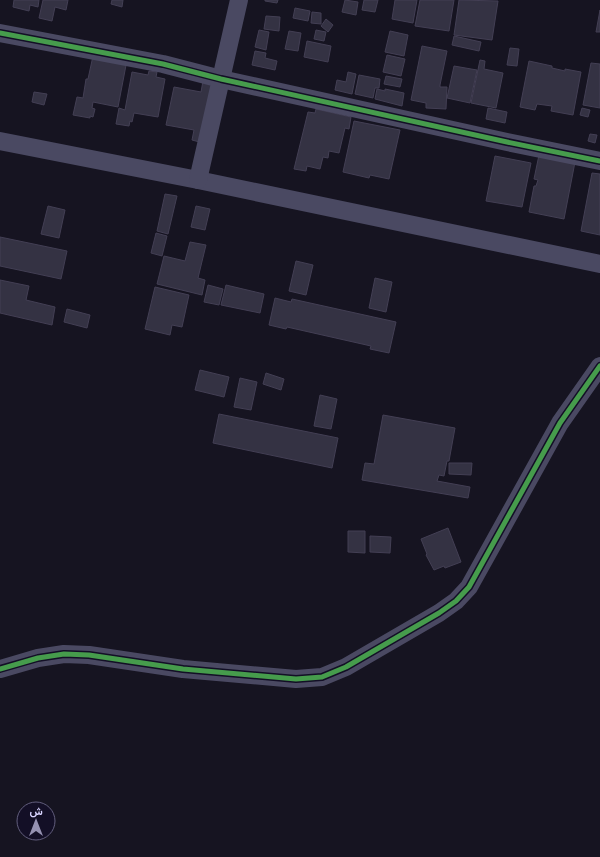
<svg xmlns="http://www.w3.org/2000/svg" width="600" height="857" font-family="Figtree,Vazirmatn,sans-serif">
	<rect width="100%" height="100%" fill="#161421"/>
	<g fill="#343243" stroke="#433f54">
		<path d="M14 0H39L38 7 30 5 29 11 13 7Z"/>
		<path d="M43 0H68L66 10 55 7 52 21 39 18Z"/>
		<path d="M112 0H123L122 7 111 4Z"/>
		<path d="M265 0H278L277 3 265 1Z"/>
		<path d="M345 0 358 2 356 15 342 12Z"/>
		<path d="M364 0H378L375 12 362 10Z"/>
		<path d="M395 0H417L413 23 392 19Z"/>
		<path d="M420 0H454L449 31 415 26Z"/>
		<path d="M459 0 498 1 492 40 454 35Z"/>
		<path d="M295 8 310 11 308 21 293 18Z"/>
		<path d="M600 10V32H596Z"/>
		<path d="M312 12 321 13V24L311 23Z"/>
		<path d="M266 16 280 17 279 31 264 29Z"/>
		<path d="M326 19 333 25 328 32 321 26Z"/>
		<path d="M259 30 269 32 266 50 255 47Z"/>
		<path d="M316 30 326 32 324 41 314 39Z"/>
		<path d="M289 31 301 33 298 51 285 49Z"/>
		<path d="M390 31 408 35 404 56 385 52Z"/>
		<path d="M454 36 481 42 479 51 452 45Z"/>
		<path d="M307 41 331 46 328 62 304 57Z"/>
		<path d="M422 46 447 51 440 85V87H447L446 109 426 108V103L411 100Z"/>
		<path d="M510 48 519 49 517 66 507 65Z"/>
		<path d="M255 51 266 53 265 58 277 61 275 70 252 65Z"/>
		<path d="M387 55 405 59 401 76 383 72Z"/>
		<path d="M93 56 127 60 118 107 93 102 92 108 95 109 93 117 90 116V118L73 115 77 97 83 98 86 79H88Z"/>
		<path d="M480 60 485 61 484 69 503 73 496 108 471 103Z"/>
		<path d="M529 61 552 66V68L565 71V69L581 72 573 115 551 111 552 106 537 104 535 110 520 107Z"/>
		<path d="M591 63 600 64V108L583 105Z"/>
		<path d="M454 66 477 70 470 103 447 98Z"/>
		<path d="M149 71 157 72 156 77 165 79 158 117 134 113 132 122 130 121 129 126 116 124 119 108 125 110 132 72 148 75Z"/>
		<path d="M348 72 356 74 352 94 335 90 337 80 346 82Z"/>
		<path d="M359 75 380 79 379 88H375L373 98 355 94Z"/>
		<path d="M386 76 402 79 400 87 384 84Z"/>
		<path d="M203 81 215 84 203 143 192 140 194 130 166 125 174 87 201 92Z"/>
		<path d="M377 89 385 91V89L404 93 402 106 375 99Z"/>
		<path d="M34 92 47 94 44 105 32 102Z"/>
		<path d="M488 108 507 112 505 123 486 119Z"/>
		<path d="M582 108 590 110 588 117 580 115Z"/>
		<path d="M316 109 351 117 349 129 345 128 339 153 329 151 328 158 323 157 320 169 307 166 306 171 294 169 308 112 315 113Z"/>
		<path d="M354 121 400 130 389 179 370 175 369 178 343 172Z"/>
		<path d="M590 134 597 135 595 143 588 141Z"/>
		<path d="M539 155 575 162 564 219 529 212 534 186H536L538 180 534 179Z"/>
		<path d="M495 156 531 163 522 207 486 201Z"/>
		<path d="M592 173 600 174V235L581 231Z"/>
		<path d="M165 194 177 196 168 234 157 231Z"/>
		<path d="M48 206 65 210 59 238 41 234Z"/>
		<path d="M196 206 210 209 205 230 191 227Z"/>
		<path d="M156 233 167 236 162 256 151 253Z"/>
		<path d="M0 237 67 251 61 279 0 266Z"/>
		<path d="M190 242 206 245 198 278 205 280 202 295 157 284 164 256 185 261Z"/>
		<path d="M296 261 313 265 306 295 289 291Z"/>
		<path d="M375 278 392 282 386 312 369 308Z"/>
		<path d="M0 280 29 286 26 300 55 307 52 325 0 313Z"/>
		<path d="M208 285 223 289 219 305 204 302Z"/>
		<path d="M226 285 264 294 260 313 221 305Z"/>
		<path d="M155 287 189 295 182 327 172 325 170 335 145 329Z"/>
		<path d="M275 298 291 302 292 299 396 322 389 353 370 349 371 346 287 327 286 329 269 325Z"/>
		<path d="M67 309 90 315 87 328 64 322Z"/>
		<path d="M200 370 229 377 224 397 195 390Z"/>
		<path d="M266 373 284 379 281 390 263 384Z"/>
		<path d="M240 378 257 382 251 410 234 407Z"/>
		<path d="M320 395 337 399 331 429 314 426Z"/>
		<path d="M219 414 338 438 332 468 213 443Z"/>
		<path d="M383 415 455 428 449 461H447L444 476 439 475 437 481 470 487 468 498 362 480 365 463 374 464Z"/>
		<path d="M449 463H472L471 475 449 474Z"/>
		<path d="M448 528 461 562 445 568 444 566 434 570 426 555 427 554 421 539Z"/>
		<path d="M348 531H365V553L348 552Z"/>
		<path d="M370 536 391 537 390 553 370 552Z"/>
	</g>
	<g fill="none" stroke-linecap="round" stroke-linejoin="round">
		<g stroke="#4a4962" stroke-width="18">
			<path d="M0 33 163 64 221 79 507 142 600 161"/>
			<path d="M0 141 198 180 600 264"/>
			<path d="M198 180 239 0"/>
			<path d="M0 669 38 658 64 654 89 655 183 669 296 679 322 677 346 667 439 613 456 601 469 587 560 423 600 366"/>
		</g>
		<g stroke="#130f26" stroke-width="8">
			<g id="cycleway">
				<path d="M0 33 163 64 221 79 507 142 600 161"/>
				<path d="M0 669 38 658 64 654 89 655 183 669 296 679 322 677 346 667 439 613 456 601 469 587 560 423 600 366"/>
			</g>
		</g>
		<use href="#cycleway" stroke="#469c4c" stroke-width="5"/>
	</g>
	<g transform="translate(36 821)"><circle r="19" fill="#130f26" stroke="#625e7d"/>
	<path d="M0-3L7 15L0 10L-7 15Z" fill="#9591b1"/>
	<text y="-6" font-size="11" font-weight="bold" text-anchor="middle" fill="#d9d4ff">ش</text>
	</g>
</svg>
